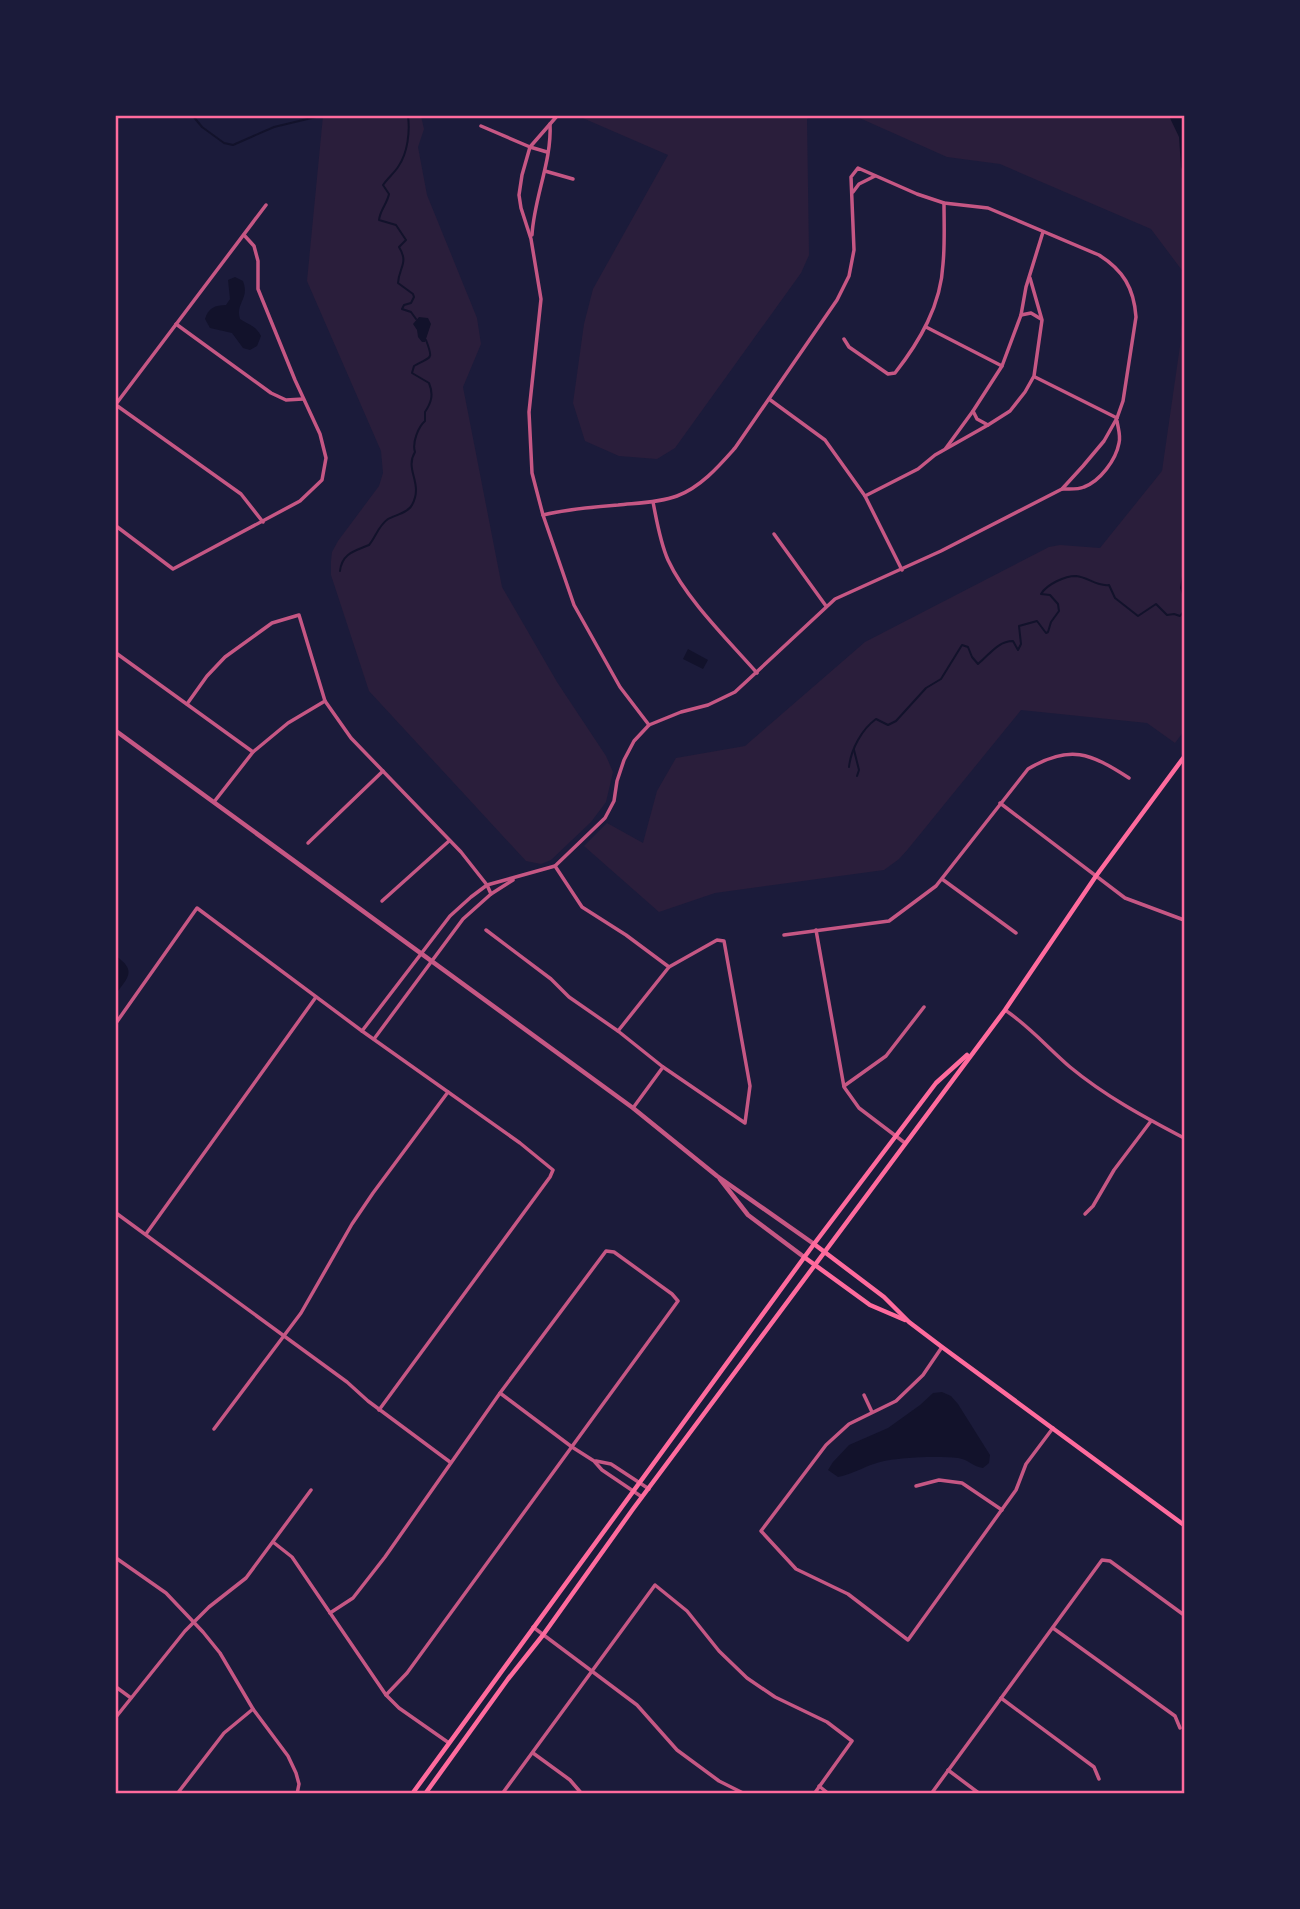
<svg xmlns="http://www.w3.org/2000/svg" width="1300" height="1909" font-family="'Playfair Display',serif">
	<rect width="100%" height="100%" fill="#1b1b3a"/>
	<g fill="#2a1e3b">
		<path d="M323 116H421L424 129 418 147 427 195 477 318 481 344 463 387 502 587 557 682 606 756 613 772 606 802 591 822 551 860 541 864 526 861 369 691 331 575V561L332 552 338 541 379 486 383 473 381 451 307 281Z"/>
		<path d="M578 116H811L807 119 809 255 801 273 680 441 675 448 657 459 619 456 585 441 573 403 584 324 593 289 668 155Z"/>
		<path d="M855 116H1184V273L1151 229 1000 164 947 157Z"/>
		<path d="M1184 313V731L1175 743 1147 723 1021 710 908 849 899 859 884 870 715 893 659 912 584 846 607 823 643 843 657 791 676 758 745 746 865 642 1049 547 1060 545 1100 548 1162 471 1181 339C1179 330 1183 322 1184 313Z"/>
	</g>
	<g fill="#12122b">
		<path d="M1169 116H1184V174L1181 167 1179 137Z"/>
		<path d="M235 277 243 281C250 299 235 303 240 319 249 325 255 325 261 336L257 346 250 350 243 348 232 333 210 328 205 319C208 308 215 305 226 305L230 299 228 280Z"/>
		<path d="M419 317 428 318 431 324 425 342H422L418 337 417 330 413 324Z"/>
		<path d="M688 649 708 660 703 669 683 659Z"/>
		<path d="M116 956C137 971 128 977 116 994Z"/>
		<path d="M942 1392 951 1396 958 1404 990 1455 989 1463 983 1468C974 1467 967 1459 958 1458 938 1456 899 1457 880 1462 865 1466 853 1474 838 1477L828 1470 833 1462 849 1445 888 1428 920 1405 933 1393Z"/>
	</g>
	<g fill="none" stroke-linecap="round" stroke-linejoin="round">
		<g stroke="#12122b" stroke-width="2">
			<path d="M193 116 202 127 224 143 233 145 274 127 320 116"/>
			<path d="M408 116C410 131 408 153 398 167 394 173 388 178 383 185L389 194C387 204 380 210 379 220L396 225 406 240 399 247C409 263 399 267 398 283L413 294 414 297 411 303 404 305 402 309 411 312 416 319"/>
			<path d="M340 571C342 553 355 551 369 545 376 537 378 526 388 519 395 515 408 513 412 505 424 483 404 470 415 452 412 443 418 427 425 421V412C431 403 434 395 429 383L412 373 414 366C431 356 434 361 426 340"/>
			<path d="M1184 571 1181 588 1184 597"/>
			<path d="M854 750 859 770 857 776"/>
			<path d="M849 767C851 749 862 729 876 719L888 725 896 721 926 688 941 679 962 645 968 647 972 657 978 664C989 655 998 641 1013 641L1018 650 1021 644 1019 626 1037 621 1046 633 1048 632 1051 622 1059 611 1058 604 1050 595 1041 594C1047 584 1065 576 1076 576 1088 577 1097 587 1109 585L1115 598 1138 616 1156 604 1167 615 1174 614 1180 616 1184 611"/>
		</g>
		<g stroke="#c65784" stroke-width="3.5">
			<path d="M557 116 530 147 522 175 519 195 521 208 531 239 541 299 529 412 532 473 543 515 574 605 620 687 649 725"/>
			<path d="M481 126 530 147 547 152"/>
			<path d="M545 171 573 179"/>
			<path d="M853 192 859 184 875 176"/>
			<path d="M532 235C534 198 552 161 550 124"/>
			<path d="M1021 315 1031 313 1041 319"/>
			<path d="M176 324 271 393 286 400 303 399"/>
			<path d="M926 327 1002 366"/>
			<path d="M844 339 849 347 888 374 895 373C920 341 941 305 943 264 945 244 944 223 944 203"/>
			<path d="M1035 377 1117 418"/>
			<path d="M769 399 825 440 865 496 902 570"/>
			<path d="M116 404 266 205"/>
			<path d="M116 405 241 494 263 522"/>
			<path d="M973 411 977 419 988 425"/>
			<path d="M946 448 973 411 1002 366 1021 315 1026 287 1043 232"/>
			<path d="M1062 489C1070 489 1077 490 1084 487 1100 481 1116 460 1119 443 1121 436 1118 428 1117 421"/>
			<path d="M865 496 918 469 935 455 988 425 1010 411 1025 392 1034 376 1042 320 1030 278"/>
			<path d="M653 502C657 522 660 542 668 560 686 599 728 640 757 673"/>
			<path d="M116 526 173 569 300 501 322 480 326 458 320 434 295 380 258 289V261L254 246 244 235"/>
			<path d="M774 534 826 606"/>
			<path d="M116 653 253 752"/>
			<path d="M187 704 207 676 225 657 272 623 299 615 325 701 351 738 461 852 487 885 491 894"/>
			<path d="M214 802 253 752 288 723 325 701"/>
			<path d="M1000 803 1125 898 1184 920"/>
			<path d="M308 843 383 771"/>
			<path d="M555 866 582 907 626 935 669 967"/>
			<path d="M942 879 1016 933"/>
			<path d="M382 901 449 841"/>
			<path d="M486 930 551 979 569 997 618 1031 663 1067 633 1108"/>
			<path d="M816 930 844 1087 859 1108 905 1143"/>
			<path d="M784 935 889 921 936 886 1028 769C1070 744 1090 753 1129 778"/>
			<path d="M1005 1010C1029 1026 1048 1048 1070 1067 1105 1096 1144 1117 1184 1138"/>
			<path d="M116 1023 197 908 362 1031 520 1143 553 1170 550 1177 379 1410"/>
			<path d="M362 1031 450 916 471 897 487 885 555 866 605 818 614 801 617 781 624 760 634 741 649 725 681 712 708 705 735 692 835 599 941 551 1062 489 1083 466 1104 441 1117 418 1123 401 1136 317C1134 288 1123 270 1099 255L988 208 944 203 917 194 858 168 851 177 854 250 849 276 837 300 735 448C719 466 701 487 677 496 658 503 637 503 618 505 592 507 568 509 543 515"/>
			<path d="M618 1031 669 967 717 940 724 941 750 1086 745 1123 663 1067"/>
			<path d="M374 1039 463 919 491 894 513 880"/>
			<path d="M844 1086 886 1056 924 1007"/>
			<path d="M116 1213 347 1382 368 1401 450 1462"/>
			<path d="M1085 1214 1093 1206 1114 1170 1151 1121"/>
			<path d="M146 1234 316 997"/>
			<path d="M942 1347 923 1375 896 1401 849 1424 826 1445 761 1531 796 1569 848 1594 908 1640 1016 1490 1026 1464 1053 1428"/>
			<path d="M500 1393 572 1447 594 1461 602 1470 642 1497"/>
			<path d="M864 1395 872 1412"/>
			<path d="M214 1429 301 1313 352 1224 373 1193 448 1092"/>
			<path d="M596 1461 611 1464 649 1489"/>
			<path d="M916 1486 939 1480 962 1483 1002 1510"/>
			<path d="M273 1542 292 1557 386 1695 399 1708 449 1743"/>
			<path d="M116 1558 166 1593 203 1632 220 1653 253 1709 288 1756 296 1773 299 1784 297 1794"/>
			<path d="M330 1613 353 1598 385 1557 500 1393 606 1251 614 1252 672 1294 678 1301 670 1312 407 1673 386 1695"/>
			<path d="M533 1627 637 1705 677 1750 719 1781 745 1794"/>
			<path d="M1053 1628 1175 1716 1180 1728"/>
			<path d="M116 1687 131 1698"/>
			<path d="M1001 1698 1094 1767 1099 1779"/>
			<path d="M116 1717 185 1631 209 1607 246 1578 311 1490"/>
			<path d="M533 1753 570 1780 582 1794"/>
			<path d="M948 1770 980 1794"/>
			<path d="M819 1786 829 1794"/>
			<path d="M177 1794 224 1733 253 1709"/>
			<path d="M502 1794 655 1585 687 1611 719 1651 747 1678 775 1697 827 1722 852 1741 814 1794"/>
			<path d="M931 1794 1102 1560 1110 1561 1184 1615"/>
		</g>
		<g stroke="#c65784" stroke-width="4.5">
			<path d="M116 731 633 1108 717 1176 814 1244"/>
			<path d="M720 1179 748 1215 804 1257"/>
		</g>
		<g stroke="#ff6b9d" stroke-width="4.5">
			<path d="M814 1244 884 1297 909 1322 942 1347 1184 1525"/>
			<path d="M804 1257 870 1305 905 1320"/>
			<path d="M412 1794 814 1244 936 1083 967 1055"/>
			<path d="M425 1794 508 1679 543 1635 633 1509 1005 1010 1096 876 1184 757"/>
		</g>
	</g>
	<rect width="1300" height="1909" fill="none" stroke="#1b1b3a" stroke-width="234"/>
	<rect x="117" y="117" width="1066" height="1675" fill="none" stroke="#ff6b9d" stroke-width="2.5"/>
</svg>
